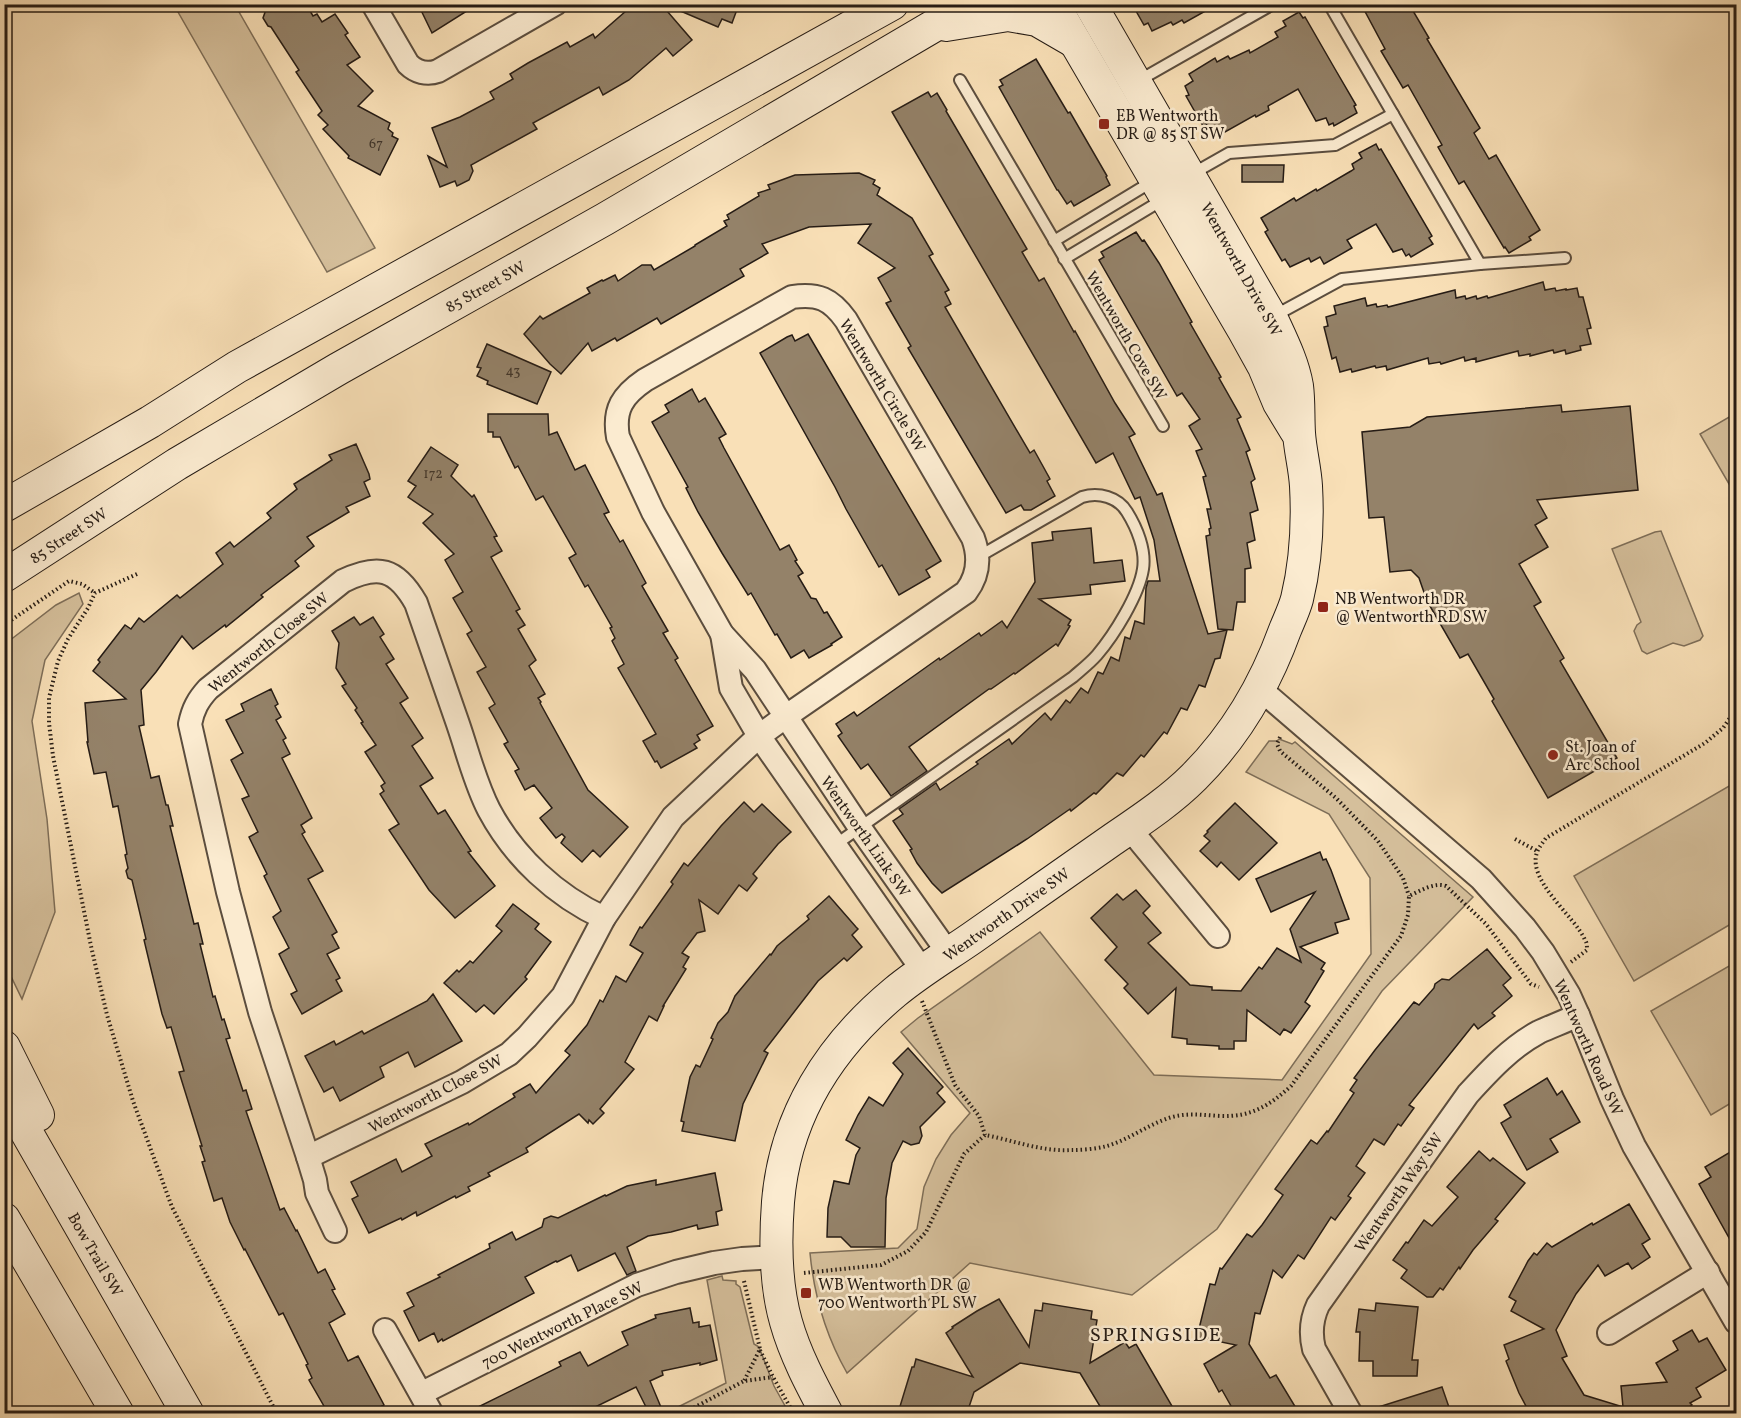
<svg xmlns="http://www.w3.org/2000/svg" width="1741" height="1418" font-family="Vollkorn,serif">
	<rect width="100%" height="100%" fill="#f9e0b7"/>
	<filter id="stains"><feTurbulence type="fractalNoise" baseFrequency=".00333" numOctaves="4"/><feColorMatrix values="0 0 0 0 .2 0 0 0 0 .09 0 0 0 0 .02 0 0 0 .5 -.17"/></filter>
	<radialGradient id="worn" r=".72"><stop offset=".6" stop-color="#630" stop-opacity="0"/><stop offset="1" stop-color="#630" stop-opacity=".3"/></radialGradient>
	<g fill="#d5bf9b" stroke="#7e6e58" stroke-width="1.5">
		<path d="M174 5H235L375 248 327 272Z"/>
		<path d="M1736 413V496L1700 434Z"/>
		<path d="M1661 531 1703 636 1700 640 1684 646 1673 643 1647 654 1642 651 1634 631 1637 625 1641 622 1612 549 1655 532Z"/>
		<path d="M79 593 83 604 45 660 32 721 47 819 55 912 22 999 5 964V644L56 605Z"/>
		<path d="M1279 739 1292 744 1295 742 1473 897 1382 991 1217 1229 1132 1295 970 1263 847 1373C826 1336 814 1296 810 1253L898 1248 917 1229 924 1187 936 1159 951 1135 970 1113 901 1032 918 1018 1040 932 1154 1075 1282 1080 1371 954 1370 878 1329 814 1246 772 1269 741H1277Z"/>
		<path d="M1736 782V921L1634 981 1574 876Z"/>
		<path d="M1736 962V1100L1711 1115 1651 1011Z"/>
		<path d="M722 1276 723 1280 736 1281V1284L740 1287 754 1344 759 1347 774 1386 789 1413H666L726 1383 707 1280Z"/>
	</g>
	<g fill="#948269" stroke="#261c15" stroke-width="1.5">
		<path d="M268 4H306L313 16 317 14 322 22 335 14 348 33 345 35 360 57 347 65 373 91 358 106 390 123 388 129 393 133 392 136 398 139 380 175 348 158 349 156 323 129 328 125 318 115 322 111 296 72 299 70 271 27 268 26 263 18Z"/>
		<path d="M418 4H478L432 33Z"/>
		<path d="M634 4H661L692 40 673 56 666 48 629 80 603 95 599 87 533 123 537 129 471 165 473 171 469 180 457 186 455 181 440 187 428 156 447 167 432 128 460 117 494 99 490 92 513 79 510 74 528 63 567 42 570 47 593 34 595 38Z"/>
		<path d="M664 4H739L732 23 722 19 718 27Z"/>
		<path d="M1132 4H1218L1184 23 1182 20 1173 25 1171 22 1152 31 1148 23 1144 25Z"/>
		<path d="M1361 4H1409L1429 38 1427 39 1480 128 1474 133 1489 159 1496 155 1540 230 1529 237 1531 240 1509 253 1505 247 1504 248 1464 181 1459 184 1438 147 1442 145 1408 85 1403 88 1381 51 1385 49Z"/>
		<path d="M1299 12 1303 18 1305 17 1335 69 1356 105 1354 106 1357 113 1334 126 1333 123 1329 125 1326 118 1316 121 1298 89 1268 106 1269 110 1256 117 1255 115 1225 132 1224 130 1213 136 1206 124 1203 126 1186 96 1189 95 1185 86 1193 81 1189 74 1215 58 1217 62 1228 56 1230 59 1249 50 1250 53 1278 37 1275 32 1286 26 1283 21Z"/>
		<path d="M1036 59 1068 113 1070 112 1107 176 1106 177 1110 185 1074 206 1071 201 1067 204 1058 190H1057L999 87 1003 85 1000 80Z"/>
		<path d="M928 92 931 97 937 93 947 110 946 111 1027 249 1022 252 1039 281 1044 278 1074 332 1075 331 1115 403 1135 434 1129 437 1157 495 1162 493 1208 634 1227 630 1220 658 1215 659 1205 687 1199 685 1187 710 1181 708 1167 734 1164 732 1144 757 1141 755 1123 776 1117 773 1096 794 1094 793 1071 811 1070 809 1027 839 942 893 932 883 917 863 910 850 912 849 893 821 903 814 899 809 936 783 940 790 978 764 976 762 1009 739 1012 744 1045 713 1051 720 1066 700 1070 703 1081 688 1088 693 1098 672 1103 674 1111 657 1119 661 1125 637 1130 639 1135 621 1144 624 1146 588 1148 581H1160L1154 540 1140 497 1135 499 1113 453 1096 463 892 112Z"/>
		<path d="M1376 144 1379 150 1381 149 1432 236 1429 238 1433 244 1411 257 1409 254 1406 256 1402 249 1393 252 1376 224 1347 240 1352 248 1324 264 1320 257 1311 262 1309 258 1290 267 1285 259 1282 261 1265 232 1268 230 1261 218 1294 198 1296 201 1316 189 1317 191 1351 171 1354 169 1352 164 1362 158 1359 153Z"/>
		<path d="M1242 165H1284L1283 182H1242Z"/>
		<path d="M859 173 875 180 873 184 880 188 877 195 912 218 933 254 929 256 949 290 945 292 951 304 945 307 1030 453 1034 450 1050 479 1047 481 1055 496 1031 510H1024L1021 505 1006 513 908 348 911 346 886 303 891 301 878 278 895 268 858 243 871 224 809 227 762 244 768 253 740 269 744 276 661 324 657 318 617 341 615 338 592 351 588 343 561 374 550 364 524 334 540 316 543 319 590 293 587 288 602 280 603 281 615 275 618 281 642 265H651L654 270 695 246V245L727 226 724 221 729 219 727 215 759 196 758 193 770 189 768 185 795 175Z"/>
		<path d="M1136 232 1142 241 1144 240 1159 263 1192 322 1190 323 1221 377 1219 378 1241 417 1237 419 1250 450 1246 452 1255 479 1251 482 1258 510 1250 513 1255 540 1247 543 1251 568 1245 569V602H1237L1233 630 1218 629 1206 536 1210 535 1209 529 1211 528 1207 509H1211L1203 477 1206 476 1196 451 1202 449 1189 426 1200 419 1182 393 1177 396 1099 260 1104 257 1101 252Z"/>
		<path d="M1543 282 1545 290 1555 288 1556 291 1566 289V290L1577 288 1579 297H1583L1591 328 1587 329 1591 344 1580 346 1581 350 1566 354 1565 350 1554 353 1553 350 1530 356V354L1519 356 1518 351 1476 362V358L1465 361 1464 357 1441 364 1440 362 1429 364 1428 358 1387 370 1386 366 1376 368 1375 366 1352 372 1351 369 1340 372 1336 357 1332 359 1324 327 1328 326 1326 317 1336 314 1334 306 1365 298 1367 306 1376 304 1377 307 1387 305 1388 307 1455 290 1456 298 1465 296 1466 299 1476 296 1477 299 1487 296 1488 298Z"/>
		<path d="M808 334 941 561 926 570 930 577 899 595 882 565 879 567 846 509 835 487 760 353 787 337 792 335 795 341Z"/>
		<path d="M487 344 551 372 537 404 487 384 488 381 477 376 481 368 477 367Z"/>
		<path d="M692 389 699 402 705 398 726 434 719 438 724 448 780 550 789 545 797 560 795 561 803 573 798 576 811 598 816 599 824 613 827 612 842 637 831 644 832 645 809 658 804 650 791 658 777 634 775 635 751 593 748 595 722 553 698 512 686 488 688 487 652 422 669 412 665 405Z"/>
		<path d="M1561 405 1562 412 1630 406 1638 490 1537 500 1547 518 1535 525 1548 547 1519 564 1541 602 1534 606 1564 658 1560 661 1617 758 1548 798 1492 701 1494 699 1468 654 1460 658 1427 601 1419 578 1411 570 1390 572 1384 517 1369 518 1362 432 1410 427 1427 417Z"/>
		<path d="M488 414H548L549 435 557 432 575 470 585 465 609 512 604 514 620 542 623 540 646 583 642 586 668 631 663 633 678 658 675 660 713 726 697 735 700 740 694 744 697 748 661 768 657 761 655 762 643 741 656 734 618 668 624 664 612 641 615 638 610 628 612 627 588 585 585 587 569 558 576 554 543 496 536 500 518 466 515 468 500 437H493V432H488Z"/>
		<path d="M356 444 369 474 370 479 364 482 370 496 346 507 349 512 307 537 314 546 295 561 299 566 261 595 263 597 226 627 225 625 193 649 182 636 156 672 141 690 144 725 139 726 151 778 159 776 166 805H168L173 826H170L194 924 198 923 203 944H200L213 997 215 996 222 1020 224 1019 230 1038 226 1039 243 1091 246 1090 252 1109 246 1111 280 1210 284 1208 296 1231 297 1230 318 1273 325 1269 335 1289 332 1290 345 1314 329 1323 348 1361 358 1356 384 1405 378 1408 381 1413H328L309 1380 312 1378 306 1365 308 1364 283 1313 279 1315 245 1249 244 1250 230 1222 222 1198 214 1201 202 1162 205 1161 200 1146H202L179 1072 184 1071 171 1027 167 1028 162 1014 150 965 144 940 146 939 132 880 128 878 126 871 128 868 125 855 127 854 118 806 113 807 106 772 94 774 87 742H88L85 703 126 699 93 671 100 662 98 660 125 625 131 629 139 618 144 622 177 595 180 598 223 564 216 553 230 542 234 547 271 518 267 513 297 489 294 484 332 460 329 455Z"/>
		<path d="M431 447 458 465 451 476 472 497 474 495 497 536 494 537 502 551 491 557 520 609 516 611 525 625 518 629 536 660 529 666 545 694 538 698 541 702 540 703 588 790 628 827 600 857 593 850 582 862 561 843 565 837 562 834 556 838 540 818 552 808 534 785 525 790 515 771 519 769 504 744 508 742 489 708 495 704 477 672 486 667 467 634 472 631 453 598 463 592 445 560 454 554 423 523 433 514 408 497 416 486 408 481Z"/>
		<path d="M1091 528 1094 563 1122 560 1125 581 1090 585 1091 594 1039 599 1071 620 1068 625 1070 626 1058 646 1056 644 1015 674 1014 673 991 689H989L909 747 927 771 891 796 868 764 861 769 838 736 842 733 836 724 854 712 857 716 918 673 939 658 940 660 979 633 981 636 1002 621 1007 628 1035 582 1032 543 1053 540 1052 532Z"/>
		<path d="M354 617 360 625 373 617 384 634 380 637 394 659 386 664 408 698 400 703 423 738 412 746 433 778 420 786 438 814 445 810 471 851 468 852 495 886 455 918 429 890 389 830 399 824 380 794 384 791 381 786 385 783 365 752 376 745 361 723 363 722 355 710 357 708 342 686 346 684 336 668 339 643 332 631Z"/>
		<path d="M271 689 278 704 275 706 281 717 276 720 286 738 283 740 290 754 282 758 312 818 301 825 305 832 302 834 323 871 308 879 337 932 332 935 339 948 327 954 340 978 336 980 342 991 302 1014 291 994 297 991 279 954 289 948 273 917 281 911 264 876 267 874 249 837 258 832 242 799 249 796 231 760 243 753 226 720 244 711 241 704Z"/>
		<path d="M744 802 754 812 762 804 791 832 778 844 753 874 757 878 747 891 739 885 718 914 699 900 705 931 697 933 682 953 689 957 683 967 686 969 663 1006H664L657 1021 649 1016 625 1062 634 1069 600 1109 604 1113 593 1124 589 1120 588 1123 579 1114 526 1148 528 1152 488 1173 490 1176 468 1187 470 1191 456 1198 455 1196 417 1216 416 1212 402 1220 401 1218 369 1233 352 1199 358 1196 351 1182 396 1159 402 1172 432 1156 425 1144 468 1123 469 1125 515 1097 513 1094 530 1084 536 1093 570 1055 565 1051 587 1025 600 1000 603 1002 616 976 626 982 643 953 630 945 640 927 642 928 673 884 671 882 684 863 688 866 721 826Z"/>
		<path d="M1235 803 1277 843 1239 880 1221 862 1217 867 1200 851 1210 841 1204 836 1208 832 1207 831Z"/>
		<path d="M1320 852 1323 860 1326 859 1331 870 1349 919 1335 923 1338 933 1300 947 1325 963 1321 969 1324 971 1305 1002 1310 1006 1291 1033 1284 1029 1280 1035 1247 1010 1246 1041H1234V1049H1219V1046L1187 1044V1039L1172 1037 1176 988 1148 1014 1124 988 1128 984 1105 960 1117 947 1091 918 1117 894 1123 900 1136 890 1150 906 1143 913 1161 933 1148 943 1190 985 1212 987V990L1241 991 1259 967 1262 969 1277 948 1301 962 1290 929 1315 892 1271 912 1256 879Z"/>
		<path d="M829 896 856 927 858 929 852 935 862 947 847 961 844 958 818 981 764 1051 768 1053 743 1104 735 1141 682 1131 684 1122 681 1121 690 1077 696 1065 700 1067 713 1039 711 1038 718 1023 728 1012 735 996 770 954 771 955 777 946 809 919 807 916Z"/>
		<path d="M513 904 539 924 535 929 551 942 525 977 527 979 494 1014 484 1005 476 1012 444 983 457 970 459 972 470 961 473 963 502 931 496 926Z"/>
		<path d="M1487 949 1511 978 1503 985 1512 996 1492 1013 1495 1016 1478 1029 1474 1024 1409 1105 1414 1108 1401 1126 1398 1124 1384 1145 1374 1139 1356 1166 1365 1173 1348 1196 1351 1198 1335 1220 1331 1217 1304 1259 1298 1255 1282 1278 1273 1270 1260 1314 1255 1313 1249 1344 1270 1378 1276 1375 1299 1413H1235L1222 1390 1219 1392 1204 1364 1236 1345 1197 1337 1210 1284 1215 1285 1220 1268 1222 1269 1247 1234 1252 1237 1262 1225 1283 1195 1275 1189 1311 1140 1317 1144 1327 1131 1328 1132 1354 1093 1350 1090 1357 1080 1354 1078 1375 1050 1414 1002 1419 1005 1434 988 1435 984 1442 979 1449 980Z"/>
		<path d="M433 994 462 1041 415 1067 408 1052 380 1067 384 1077 340 1101 333 1087 324 1092 305 1056 334 1041 336 1045 362 1031 364 1034 427 1001Z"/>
		<path d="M908 1048 943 1087 937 1093 945 1102 920 1127 922 1136 919 1143 911 1145 903 1141 892 1163 886 1198 885 1247H851L841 1237H827L828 1208 834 1181 849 1184 856 1155 860 1148 846 1140 858 1115 869 1097 883 1106 903 1074 893 1063Z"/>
		<path d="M1547 1078 1557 1095 1562 1091 1580 1122 1550 1139 1558 1152 1527 1170 1501 1123 1511 1117 1504 1105Z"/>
		<path d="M1737 1148V1252L1699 1184 1711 1177 1705 1167Z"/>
		<path d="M1479 1151 1490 1161 1493 1158 1525 1183 1495 1219 1498 1221 1473 1250 1460 1269 1459 1267 1443 1290 1440 1288 1433 1297H1427L1401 1278 1407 1270 1393 1260 1406 1242 1408 1243 1424 1220 1432 1226 1458 1197 1447 1187Z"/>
		<path d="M715 1173 722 1210 716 1212 718 1225 698 1229 697 1225 671 1232 648 1236 627 1247 636 1271 627 1275 615 1253 578 1271 571 1255 557 1262 556 1261 525 1277 534 1293 443 1341 442 1339 438 1342 434 1333 419 1341 404 1311 414 1306 407 1293 440 1277 438 1275 490 1248 489 1244 512 1232 516 1240 542 1227 544 1219 551 1216 558 1218 605 1195 606 1196 627 1186 656 1180V1185Z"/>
		<path d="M1629 1204 1650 1239 1642 1244 1650 1257 1632 1269 1628 1263 1605 1276 1598 1265 1576 1294 1556 1330 1567 1356 1562 1358 1584 1395 1623 1407 1621 1386 1667 1382 1656 1363 1678 1350 1673 1341 1692 1330 1699 1342 1707 1338 1726 1370 1696 1388 1701 1397 1690 1403 1692 1405 1689 1407 1693 1413 1646 1411V1413H1536L1533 1407 1528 1410 1519 1393 1506 1361 1509 1359 1504 1345 1544 1329 1511 1311 1516 1301 1509 1297 1528 1261 1534 1253 1537 1255 1547 1243 1552 1247 1592 1223 1593 1225Z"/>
		<path d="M999 1299 1029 1347 1035 1310 1042 1311 1043 1303 1092 1311 1091 1319 1097 1320 1090 1363 1125 1342 1129 1348 1136 1344 1176 1413H1104L1080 1373 1020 1363 974 1392 967 1413H898L912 1367H914L916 1359 973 1377 946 1333 953 1328 952 1327 977 1311Z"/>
		<path d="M1376 1303 1418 1307 1412 1360H1418L1417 1376H1373V1361H1359L1360 1332H1356L1359 1309 1375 1311Z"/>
		<path d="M690 1308 693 1323 699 1322V1327L710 1325 717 1360 700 1365V1363L662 1371 663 1375 650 1381 663 1412 649 1413 636 1387 583 1413H466L561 1366 559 1362 580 1352 588 1366 628 1345 622 1332 656 1318 655 1315Z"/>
		<path d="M1442 1387 1451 1413H1370L1369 1410Z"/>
	</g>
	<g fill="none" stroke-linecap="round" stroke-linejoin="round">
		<g stroke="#5b4d3e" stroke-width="14">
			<g id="lane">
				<path d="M1329 4 1480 264"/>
				<path d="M960 80 1163 426"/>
				<path d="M1138 81 1273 4"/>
				<path d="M1192 174 1229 153 1335 145 1393 114"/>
				<path d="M1054 241 1153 181"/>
				<path d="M1064 259 1164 199"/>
				<path d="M1274 316 1342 279 1480 264 1565 258"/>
				<path d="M835 845 1073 677C1081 670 1090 663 1097 655 1114 635 1139 595 1143 569 1146 550 1137 528 1127 512 1118 497 1099 492 1082 497L978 557"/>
			</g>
		</g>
		<g stroke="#5b4d3e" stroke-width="26">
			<g id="street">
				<path d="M373 4 408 64C416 72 427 75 438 71L555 4"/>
				<path d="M722 634 731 688 759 736 923 971"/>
				<path d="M1260 689 1481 879 1525 928 1543 952 1569 995 1578 1015 1612 1099 1634 1146 1736 1322"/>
				<path d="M1129 828 1218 936"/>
				<path d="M308 1157 462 1082 509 1054 527 1037 563 996 604 918 673 817 759 736 785 717 966 592C979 575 980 557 973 538L846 320C831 299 818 293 792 297L645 380C623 395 613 409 618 437L653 512 722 634 755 670 860 828 949 954"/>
				<path d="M335 1231 317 1193 315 1180 308 1157 260 1012 228 892 190 724C193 709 198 700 208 689L343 581C378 564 396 568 416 603 430 643 444 684 458 724 468 753 475 783 489 810 514 857 556 896 604 918"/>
				<path d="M385 1330 432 1414"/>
				<path d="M1609 1333 1708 1272"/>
				<path d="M422 1393 637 1285 676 1272 714 1263 742 1259 777 1257"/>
				<path d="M1351 1414 1314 1349C1310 1333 1311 1320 1318 1305L1468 1094C1489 1071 1511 1047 1539 1032 1552 1026 1566 1021 1578 1015"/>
			</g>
		</g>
		<g stroke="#261c15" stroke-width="34">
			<g id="secondary">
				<path d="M1053 4 1244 331 1264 367 1279 403 1296 431"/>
				<path d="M946 25 1008 15 1037 20 1075 42"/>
				<path d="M4 506 150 422 237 367 892 4"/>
				<path d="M4 576 177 464 338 369 605 219 971 4"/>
				<path d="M4 1047 38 1115"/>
				<path d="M4 1093 188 1414"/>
				<path d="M4 1219 118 1414"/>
				<path d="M827 1414C811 1384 795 1354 786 1322 775 1284 775 1242 778 1202 785 1116 830 1046 895 992 919 972 946 956 972 938 1018 906 1063 874 1109 842 1138 822 1169 802 1194 777 1236 735 1265 685 1285 630 1289 620 1294 610 1297 599 1306 562 1308 523 1306 486 1305 468 1300 450 1299 433 1298 417 1299 401 1297 386 1293 362 1281 339 1271 317L1090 4"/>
			</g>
		</g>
		<g stroke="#261c15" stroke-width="4" stroke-dasharray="1.5 3" stroke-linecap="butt">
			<path d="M137 574 95 593 88 608 68 639 58 661 49 698V723L53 756 91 946 107 1015 133 1101 172 1207 277 1414"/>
			<path d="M4 625 69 581 82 584 95 593"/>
			<path d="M1280 737 1277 744 1280 751 1336 798 1378 841 1403 878 1409 896"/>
			<path d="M1515 839 1537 851"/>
			<path d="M1571 962 1587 950C1587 946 1587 943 1585 940 1575 916 1524 879 1538 850 1540 846 1543 842 1546 838L1705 743 1723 728 1736 709"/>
			<path d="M922 1001 955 1085 979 1116 985 1135"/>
			<path d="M804 1273 881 1265 908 1251 926 1232 964 1154 985 1135C1012 1140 1042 1152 1071 1150 1082 1150 1096 1149 1107 1146 1128 1140 1146 1126 1166 1119 1184 1112 1202 1115 1221 1116 1251 1117 1269 1106 1291 1086L1401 936 1408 915 1409 896C1420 891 1434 882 1446 886L1486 924 1531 984 1539 987"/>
			<path d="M744 1281 760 1349 744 1381"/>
			<path d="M760 1350 773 1377 794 1414"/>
			<path d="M4 1403 13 1414"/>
			<path d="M682 1414 744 1381 773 1377"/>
		</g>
		<use href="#lane" stroke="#fbebd0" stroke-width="10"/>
		<use href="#street" stroke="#fbebd0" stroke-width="22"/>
		<use href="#secondary" stroke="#fbebd0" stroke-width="32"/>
	</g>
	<g fill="#8f2418" stroke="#fbebd0" stroke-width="2">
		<rect x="1098" y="118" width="12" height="12" rx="3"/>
		<rect x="1317" y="601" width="12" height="12" rx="3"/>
		<circle cx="1553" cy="755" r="6"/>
		<rect x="800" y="1287" width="12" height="12" rx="3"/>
	</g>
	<g text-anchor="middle" stroke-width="5" stroke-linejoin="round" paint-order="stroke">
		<g font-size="14" fill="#42362a">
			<text x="376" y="148">67</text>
			<text x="513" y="375">43</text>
			<text x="433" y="478">172</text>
		</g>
		<g font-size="16" fill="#261c15" stroke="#fbebd0" text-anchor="start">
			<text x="1116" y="121">EB Wentworth<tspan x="1116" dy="18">DR @ 85 ST SW</tspan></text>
			<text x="1335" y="604">NB Wentworth DR<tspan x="1335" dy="18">@ Wentworth RD SW</tspan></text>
			<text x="1565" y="752">St. Joan of<tspan x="1565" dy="18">Arc School</tspan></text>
			<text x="818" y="1290">WB Wentworth DR @<tspan x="818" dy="18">700 Wentworth PL SW</tspan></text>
		</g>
		<g font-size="16" fill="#261c15" stroke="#fbebd0">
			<text transform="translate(1242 269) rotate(61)" y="6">Wentworth Drive SW</text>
			<text transform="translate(485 286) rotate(-29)" y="6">85 Street SW</text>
			<text transform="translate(1127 335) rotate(60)" y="6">Wentworth Cove SW</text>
			<text transform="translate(883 385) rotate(59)" y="6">Wentworth Circle SW</text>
			<text transform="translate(68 535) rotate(-33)" y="6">85 Street SW</text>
			<text transform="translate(268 642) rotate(-39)" y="6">Wentworth Close SW</text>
			<text transform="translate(866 836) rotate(55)" y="6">Wentworth Link SW</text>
			<text transform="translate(1006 914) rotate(-35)" y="6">Wentworth Drive SW</text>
			<text transform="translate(1589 1047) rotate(66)" y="6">Wentworth Road SW</text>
			<text transform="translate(435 1093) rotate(-28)" y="6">Wentworth Close SW</text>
			<text transform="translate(1398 1192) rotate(-55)" y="6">Wentworth Way SW</text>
			<text transform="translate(96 1254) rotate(60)" y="6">Bow Trail SW</text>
			<text transform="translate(562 1324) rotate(-26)" y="6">700 Wentworth Place SW</text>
		</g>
		<g font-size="20" letter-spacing="1.5" fill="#261c15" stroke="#fbebd0">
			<text x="1156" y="1341">SPRINGSIDE</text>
		</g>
	</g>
	<rect width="1741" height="1418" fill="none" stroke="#f9e0b7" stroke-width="24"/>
	<rect x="6" y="6" width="1729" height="1406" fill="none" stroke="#261c15" stroke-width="3"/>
	<rect x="12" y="12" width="1717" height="1394" fill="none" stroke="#261c15" stroke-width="1.5"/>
	<rect width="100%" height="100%" filter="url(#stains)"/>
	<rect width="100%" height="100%" fill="url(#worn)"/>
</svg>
